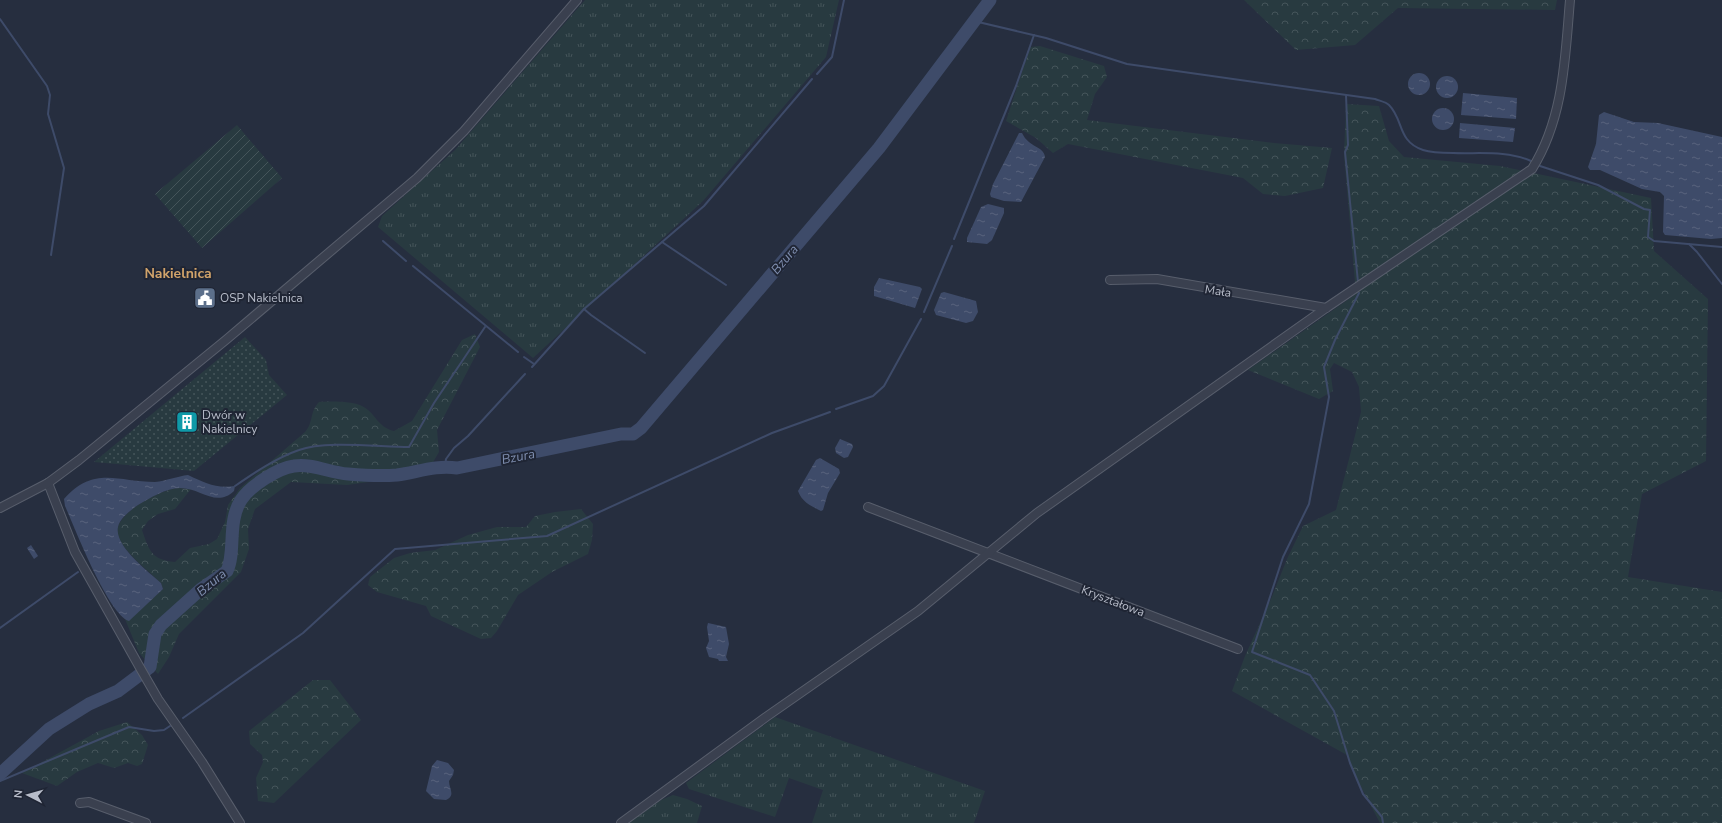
<svg xmlns="http://www.w3.org/2000/svg" width="1722" height="823" font-family="'Nunito Sans',sans-serif">
	<defs>
		<pattern id="grass-tufts" width="24" height="20" patternUnits="userSpaceOnUse"><rect width="24" height="20" fill="#283a40"/><path d="M3 7l-1-3M5 7V3M7 7l1-3M15 17l-1-3M17 17v-4M19 17l1-3" fill="none" stroke="#45555a"/></pattern>
		<pattern id="forest-crowns" width="20" height="18" patternUnits="userSpaceOnUse"><rect width="20" height="18" fill="#283a40"/><path d="M2 6a3 3 0 1 1 6 0M12 15a3 3 0 1 1 6 0" fill="none" stroke="#45555a"/></pattern>
		<pattern id="park-dots" width="8" height="8" patternUnits="userSpaceOnUse"><rect width="8" height="8" fill="#283a40"/><path d="M2 2h.1M6 6h.1" fill="none" stroke="#45555a" stroke-width="1.8" stroke-linecap="round"/></pattern>
		<pattern id="garden-furrows" width="10" height="10" patternUnits="userSpaceOnUse"><rect width="10" height="10" fill="#283a40"/><path d="M-1 1l2-2M0 10L10 0M9 11l2-2" fill="none" stroke="#45555a"/></pattern>
		<pattern id="water-ripples" width="26" height="14" patternUnits="userSpaceOnUse"><rect width="26" height="14" fill="#3e4b69"/><path d="M2 4q2-2 4 0t4 0M15 11q2-2 4 0t4 0" fill="none" stroke="#58637d"/></pattern>
	</defs>
	<rect width="100%" height="100%" fill="#262e3f"/>
	<g fill="url(#grass-tufts)">
		<path d="M585 0H839L826 57 703 201 533 358 378 227 382 216 455 150Z"/>
		<path d="M775 717 985 791 974 823H812L823 790 789 778 775 817 689 789 686 783Z"/>
		<path d="M673 795 687 799 702 806 697 823H629L661 800Z"/>
	</g>
	<g fill="url(#forest-crowns)">
		<path d="M1244 0H1557L1555 10 1398 8 1355 45 1296 50Z"/>
		<path d="M1040 46 1104 66 1107 77 1095 94 1087 120 1274 143 1332 148 1323 188 1285 196 1263 194 1243 178 1068 144 1053 153 1036 138 1006 121 1030 47Z"/>
		<path d="M1346 104 1379 106 1389 141 1404 157 1500 166 1651 198 1654 251 1708 299 1706 461 1642 494 1628 577 1722 592V823H1380L1359 783 1347 755 1232 691 1245 656 1271 599 1287 559 1303 526 1336 510 1361 412 1359 387 1352 372 1334 363 1330 369 1333 391 1319 399 1248 370 1356 294 1344 155Z"/>
		<path d="M475 334 480 347 437 430 439 452 426 474 347 485 291 482 255 509 248 529 249 549 241 572 179 634 169 657 158 674 139 653 125 619 129 620 163 589 161 583C149 571 122 551 118 535 112 514 161 489 179 488 183 488 187 489 191 489L175 509 158 514 148 521 142 530C149 551 152 560 175 562L190 548 209 544 217 539 225 522 228 505 240 488 305 432C314 422 309 413 319 402 330 401 352 401 362 406 376 413 377 427 394 431L412 421 462 340Z"/>
		<path d="M581 509 593 524 592 540 588 554 552 572 518 595 497 631 491 638 481 639 431 616 426 606 377 592 368 585 370 577 394 558 410 553 435 550 468 535 497 527H526L535 516 555 512Z"/>
		<path d="M313 680H330L361 720 274 803 258 801 256 778 263 762 262 755 250 744 249 731Z"/>
		<path d="M127 722 142 735 148 745 142 764 137 766 128 763 114 768 98 763 77 772 57 786 22 773 99 731Z"/>
	</g>
	<path fill="url(#park-dots)" d="M245 337 266 360 269 375 287 395 194 471 94 462Z"/>
	<path fill="url(#garden-furrows)" d="M237 125 282 178 202 248 155 194Z"/>
	<g fill="url(#water-ripples)">
		<circle cx="1419" cy="84" r="11"/>
		<circle cx="1447" cy="87" r="11"/>
		<path d="M1463 93 1517 98 1516 119 1461 115Z"/>
		<circle cx="1443" cy="119" r="11"/>
		<path d="M1604 112 1634 122 1658 123 1722 137V238L1711 239 1665 235 1663 232 1664 196 1660 192 1642 189 1600 170H1590L1588 167 1596 144 1599 115Z"/>
		<path d="M1460 123 1515 128 1513 142 1459 138Z"/>
		<path d="M1019 133H1022C1029 148 1044 146 1045 157L1021 202 1004 201 991 197 990 194 993 184Z"/>
		<path d="M988 204 1004 208V213L992 240 987 244 967 242V238L981 207Z"/>
		<path d="M879 278 920 287 922 289 915 308 874 296V287Z"/>
		<path d="M944 292 976 301 978 312 973 321 966 323 936 315 934 310 941 293Z"/>
		<path d="M840 439 852 444 853 447 848 457 844 458 836 453 835 448Z"/>
		<path d="M820 458 839 469 840 473 828 493 823 510 821 511C811 506 802 502 798 491L816 460Z"/>
		<path d="M188 475C205 483 216 489 235 486L234 491C216 508 201 488 180 488 166 488 150 498 138 505 131 510 120 518 118 527 114 546 148 571 161 583L163 589 129 621C108 614 75 528 65 506L64 499C94 465 118 482 155 482 166 481 178 476 188 475Z"/>
		<path d="M31 545 38 556 34 559 27 548Z"/>
		<path d="M708 623 726 627 729 644 726 657 728 661H719L718 659 709 657 706 648 709 641 707 627Z"/>
		<path d="M437 760 448 763 454 770 453 775 449 781C449 789 456 795 446 800L434 799 426 791 432 766Z"/>
	</g>
	<g fill="none" stroke-linecap="round" stroke-linejoin="round">
		<g stroke="#3e4b69" stroke-width="2">
			<path d="M0 19 47 86 50 95 48 114 64 168 51 255"/>
			<path d="M974 21 1046 38 1127 64 1375 99C1380 101 1386 102 1389 105 1404 120 1397 141 1423 150 1432 153 1443 153 1453 153 1479 154 1507 150 1531 161"/>
			<path d="M817 74 832 57 844 0"/>
			<path d="M1346 95 1348 145 1345 152 1358 282"/>
			<path d="M1540 166 1598 185 1644 209 1650 210 1648 237 1654 241 1722 247"/>
			<path d="M954 239 1016 86 1034 35"/>
			<path d="M383 241 406 261"/>
			<path d="M662 242 726 285"/>
			<path d="M1689 244 1697 252 1722 284"/>
			<path d="M413 266 518 352"/>
			<path d="M1359 293 1335 340 1324 367 1329 397 1309 504 1283 557 1252 652 1310 675 1334 711 1350 763 1363 794 1382 817 1383 823"/>
			<path d="M584 309 591 315 645 353"/>
			<path d="M924 312 952 246"/>
			<path d="M524 357 534 364"/>
			<path d="M532 367 584 309 704 206 812 79"/>
			<path d="M836 409 873 396 884 386 921 319"/>
			<path d="M445 466 446 459 454 448 468 436 525 374"/>
			<path d="M235 486C254 473 276 458 299 450 325 440 380 447 409 447L434 403 485 327"/>
			<path d="M0 628 78 572"/>
			<path d="M183 718 303 633 395 549 547 536 772 433 830 412"/>
			<path d="M0 781 129 727 154 731 164 730 170 726"/>
		</g>
		<path stroke="#3e4b69" stroke-width="13" d="M0 774 49 729 89 704 118 691 150 667 155 634 161 625 201 589 227 571C236 552 227 522 241 500 250 486 278 468 294 466 312 463 330 473 348 474 360 475 385 476 397 475 418 472 436 465 457 468L621 434H633L641 428 879 148 990 0"/>
		<g stroke="#585e6c" stroke-width="10">
			<g id="minor">
				<path d="M1110 280 1157 279 1326 308"/>
				<path d="M48 483 75 552 139 666 158 699 202 762 240 823"/>
				<path d="M868 507 1238 649"/>
				<path d="M0 508 48 483 79 460 227 339 417 178 464 131 577 0"/>
				<path d="M80 803 89 802 146 823"/>
				<path d="M621 823 766 717 918 611 1037 513 1326 308 1532 169C1564 118 1565 58 1570 0"/>
			</g>
		</g>
		<use href="#minor" stroke="#3a404f" stroke-width="8"/>
	</g>
	<defs>
		<g id="civic-square" transform="scale(1.15)"><rect x="-9" y="-9" width="18" height="18" rx="4" fill="#5c6f8a" stroke="#1f2534"/><path d="M-.6-6.5H3V-4.5H.6V-3L4-1V1h2V6H-6V1h2V-1L-.6-3ZM-1.2 2.5V6h2.4V2.5Z" fill="#fff"/></g>
		<g id="building-square" transform="scale(1.15)"><rect x="-9" y="-9" width="18" height="18" rx="4" fill="#0f9aa8" stroke="#1f2534"/><path d="M-4-6H4V6H1V3H-1V6H-4ZM-2.5-4.3h1.7v1.8h-1.7ZM.8-4.3h1.7v1.8H.8ZM-2.5-1h1.7V.8h-1.7ZM.8-1h1.7V.8H.8Z" fill="#fff"/></g>
	</defs>
	<g fill-rule="evenodd">
		<use href="#civic-square" x="205" y="298"/>
		<use href="#building-square" x="187" y="422"/>
	</g>
	<g text-anchor="middle" stroke-width="4" stroke-linejoin="round" paint-order="stroke">
		<g font-size="12" fill="#b7bcc9" stroke="#1f2534">
			<text transform="translate(1218 291) rotate(9)" y="4">Mała</text>
			<text transform="translate(1113 601) rotate(21)" y="4">Kryształowa</text>
		</g>
		<g font-size="12" fill="#b7bcc9" stroke="#1f2534" text-anchor="start">
			<text x="220" y="302">OSP Nakielnica</text>
			<text x="202" y="419">Dwór w<tspan x="202" dy="14">Nakielnicy</tspan></text>
		</g>
		<g font-size="13" font-style="italic" fill="#7f8eaf" stroke="#1f2534">
			<text transform="translate(784 259) rotate(-50)" y="5">Bzura</text>
			<text transform="translate(518 456) rotate(-11)" y="5">Bzura</text>
			<text transform="translate(211 582) rotate(-40)" y="5">Bzura</text>
		</g>
		<g font-size="14" font-weight="bold" fill="#d1a36a" stroke="#1f2534">
			<text x="178" y="278">Nakielnica</text>
		</g>
	</g>
	<g transform="translate(28 795) rotate(276)" stroke="#1f2534" stroke-width="3" paint-order="stroke">
	<path d="M0-3L7 15L0 10L-7 15Z" fill="#b7bcc9"/>
	<text y="-6" font-size="11" font-weight="bold" text-anchor="middle" fill="#b7bcc9">N</text>
	</g>
</svg>
